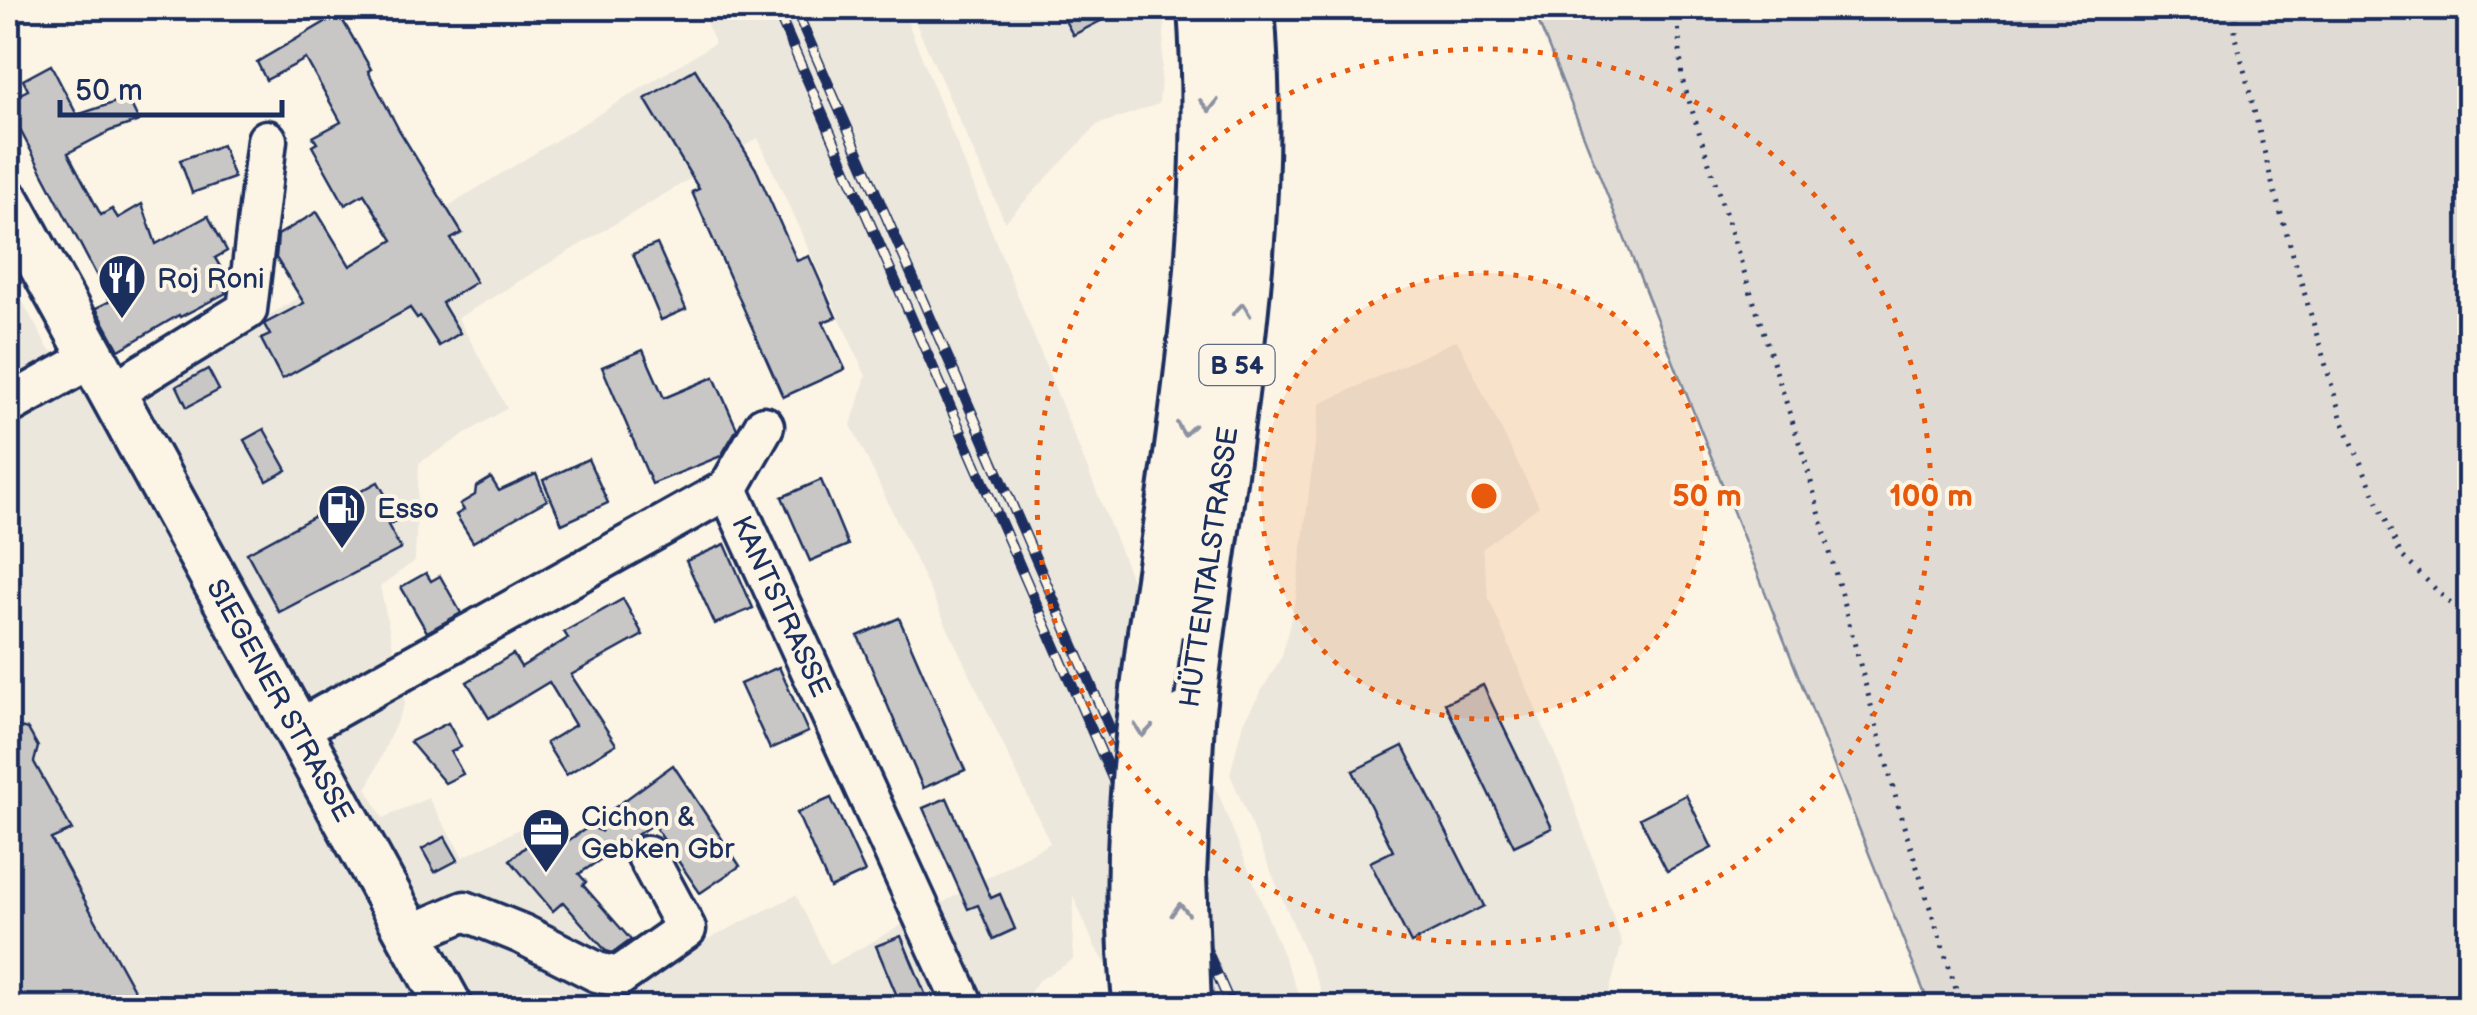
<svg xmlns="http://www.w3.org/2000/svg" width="2477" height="1015" font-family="'Balsamiq Sans',sans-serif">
	<rect width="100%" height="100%" fill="#fcf5e5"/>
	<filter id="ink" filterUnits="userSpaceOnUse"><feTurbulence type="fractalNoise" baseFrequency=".01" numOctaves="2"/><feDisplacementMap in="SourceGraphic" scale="20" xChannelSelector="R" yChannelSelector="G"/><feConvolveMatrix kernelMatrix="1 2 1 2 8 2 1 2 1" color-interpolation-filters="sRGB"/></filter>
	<g filter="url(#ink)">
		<g fill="#ece7dc" fill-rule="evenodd">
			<path d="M700 8H902L1304 1007H1134L1094 945 1073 895V960L1038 981 1020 1007H8V275L49 350 147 390 715 43ZM758 138 866 376 851 425 1050 843 830 965 796 895 638 974 529 824 463 857 428 798 383 818 367 789 405 703 380 586 415 561 419 463 507 408 458 318Z"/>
			<path d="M909 8H1166L1159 104 1097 125 1005 222Z"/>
			<path d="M1457 340 1539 506 1482 549 1489 599 1563 773 1622 943 1608 997 1612 1007H1328L1230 774 1243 722 1282 656 1296 597 1320 404Z"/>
		</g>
		<path fill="#dfdbd4" stroke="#7d8599" stroke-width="2.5" d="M1533 8H2469V1007H1930Z"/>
		<g fill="#c8c7c6" stroke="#1b2f5e" stroke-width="2.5">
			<path d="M1058 8H1126L1073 35Z"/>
			<path d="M339 14 371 69 368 71 399 130 462 233 451 239 476 282 442 303 460 333 439 346 420 316 417 318 410 308 282 379 261 339 270 335 264 324 304 303 276 258 278 235 317 212 350 266 393 240 364 194 345 205 312 146 317 143 313 137 341 122 306 59 266 80 257 62Z"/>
			<path d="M51 65 77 115 128 98 139 121 110 131 68 153 101 215 112 209 118 218 142 204 156 244 208 216 227 251 215 258 225 275 218 278 226 293 180 317 179 315 119 350 96 308 110 301 8 107V100L28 90 23 80Z"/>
			<path d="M695 69 756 169 797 261 809 256 836 317 823 322 845 369 783 397 692 192 699 189 645 99Z"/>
			<path d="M222 145 234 178 192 193 180 160Z"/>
			<path d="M657 244 686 309 661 320 633 254Z"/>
			<path d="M643 350 664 398 714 377 737 429 721 456 652 484 602 367Z"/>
			<path d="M208 369 219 390 187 407 177 386Z"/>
			<path d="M264 429 287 470 267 481 244 440Z"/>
			<path d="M588 459 608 503 562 524 543 480Z"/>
			<path d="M536 474 547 500 473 542 456 515 464 510 460 504 475 495 476 487 491 478 499 491Z"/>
			<path d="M821 480 848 545 810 561 782 497Z"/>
			<path d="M378 482 399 519 388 525 401 549 279 612 247 553Z"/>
			<path d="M725 544 753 608 715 624 686 561Z"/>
			<path d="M426 573 431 581 440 576 461 613 427 632 401 587Z"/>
			<path d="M623 599 643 635 571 675 616 744 566 775 546 743 575 725 549 682 489 718 467 682 513 654 521 667 568 638 564 632Z"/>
			<path d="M899 618 965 770 923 788 858 636Z"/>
			<path d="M779 667 808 732 770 749 740 684Z"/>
			<path d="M1483 685 1552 828 1514 846 1445 703Z"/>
			<path d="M448 723 461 747 451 752 463 774 445 783 410 742Z"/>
			<path d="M8 724 28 729 38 747 34 762 72 830 51 839 144 1008H8Z"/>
			<path d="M1403 746 1484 906 1411 943 1370 862 1393 851 1353 771Z"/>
			<path d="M673 765 740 866 700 893 653 824 579 874 586 882 583 885 631 940 613 953 606 951 563 902 553 911 510 860 543 832 557 848 590 826 602 832 595 822Z"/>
			<path d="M1686 795 1712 848 1667 871 1640 818Z"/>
			<path d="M831 798 865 872 830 888 797 813Z"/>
			<path d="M947 798 991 898 1000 894 1015 929 993 939 978 905 968 909 923 808Z"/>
			<path d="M445 837 458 860 435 872 422 849Z"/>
			<path d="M901 936 931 1008H902L876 946Z"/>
		</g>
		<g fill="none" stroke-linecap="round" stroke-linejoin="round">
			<g stroke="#1b2f5e" stroke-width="45">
				<g id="minor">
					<path d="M112 393 247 310 267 140"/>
					<path d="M8 405 92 358"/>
					<path d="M728 489 764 426"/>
					<path d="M297 730 728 489 965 1008"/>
					<path d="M410 935 465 911 522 934 597 972 618 977 686 929 647 856"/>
				</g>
			</g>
			<g stroke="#1b2f5e" stroke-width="52">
				<path id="major" d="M8 203 450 1008"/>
			</g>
			<g stroke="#1b2f5e" stroke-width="60">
				<g id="highway">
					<path d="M1155 633C1186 425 1220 219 1205 8"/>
					<path d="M1187 719C1213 479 1268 251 1247 8"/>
				</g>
			</g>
			<g stroke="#1b2f5e" stroke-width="5" stroke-dasharray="2.5 8" stroke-linecap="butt">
				<path d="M1677 8 1682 79 1807 467 1901 817 1962 1008"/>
				<path d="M2236 8 2235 33 2273 187 2342 420 2401 555 2470 623"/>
			</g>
			<use href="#minor" stroke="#fcf5e5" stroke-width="38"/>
			<use href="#major" stroke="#fcf5e5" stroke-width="45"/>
			<use href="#highway" stroke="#fcf5e5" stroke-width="52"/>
			<g stroke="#1b2f5e" stroke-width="11">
				<g id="rail">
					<path d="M776 8 1213 1008"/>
					<path d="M795 8 1232 1008"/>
				</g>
			</g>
			<use href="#rail" stroke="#fcf5e5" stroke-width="8" stroke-dasharray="22" stroke-linecap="butt"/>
			<g stroke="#1b2f5e" stroke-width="60" stroke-linecap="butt">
				<g id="highway-bridge">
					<path d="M1141 1008C1126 884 1139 756 1155 633"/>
					<path d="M1184 1008 1179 875 1187 719"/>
				</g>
			</g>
			<use href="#highway-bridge" stroke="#fcf5e5" stroke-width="52"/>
		</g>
		<defs><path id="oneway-chevron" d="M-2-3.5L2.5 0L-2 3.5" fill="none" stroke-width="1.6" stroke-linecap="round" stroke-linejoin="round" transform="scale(2.5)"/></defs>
		<g stroke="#8c92a2">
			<use href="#oneway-chevron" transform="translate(1209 105) rotate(89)"/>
			<use href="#oneway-chevron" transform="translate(1242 310) rotate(-85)"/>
			<use href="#oneway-chevron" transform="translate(1185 429) rotate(98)"/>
			<use href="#oneway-chevron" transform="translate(1143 730) rotate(95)"/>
			<use href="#oneway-chevron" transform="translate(1180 910) rotate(-92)"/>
		</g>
	</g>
	<circle cx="1484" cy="496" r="223" fill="#e8590c" fill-opacity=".12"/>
	<g fill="none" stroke="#e8590c" stroke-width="5" stroke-dasharray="5 10">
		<circle cx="1484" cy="496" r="223"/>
		<circle cx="1484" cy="496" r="447"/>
	</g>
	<defs>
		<g id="restaurant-pin" transform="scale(2.5)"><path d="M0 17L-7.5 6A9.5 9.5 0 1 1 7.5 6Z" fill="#1b2f5e" stroke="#fcf5e5"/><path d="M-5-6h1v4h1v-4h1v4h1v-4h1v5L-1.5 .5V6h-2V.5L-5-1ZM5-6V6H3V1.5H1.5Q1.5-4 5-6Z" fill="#fff"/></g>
		<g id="fuel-pin" transform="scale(2.5)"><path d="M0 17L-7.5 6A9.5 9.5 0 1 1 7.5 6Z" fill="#1b2f5e" stroke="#fcf5e5"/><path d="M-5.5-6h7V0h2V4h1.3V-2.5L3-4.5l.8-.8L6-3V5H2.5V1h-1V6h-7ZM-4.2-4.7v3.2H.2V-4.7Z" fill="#fff"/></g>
		<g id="office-pin" transform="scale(2.5)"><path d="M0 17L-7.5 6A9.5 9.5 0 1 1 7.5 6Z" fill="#1b2f5e" stroke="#fcf5e5"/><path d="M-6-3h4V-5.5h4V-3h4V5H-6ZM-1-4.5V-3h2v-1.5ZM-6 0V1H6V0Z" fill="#fff"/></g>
	</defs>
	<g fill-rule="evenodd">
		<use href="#restaurant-pin" x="122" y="278"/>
		<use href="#fuel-pin" x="342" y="508"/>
		<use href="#office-pin" x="546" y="832"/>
	</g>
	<g text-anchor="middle" stroke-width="8" stroke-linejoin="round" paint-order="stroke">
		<rect fill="#fcf5e5" stroke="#5e6a86" stroke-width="2.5" x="1199.5" y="345" width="75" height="40" rx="8"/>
		<g font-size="25" font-weight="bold" fill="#1b2f5e">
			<text x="1237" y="374">B 54</text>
		</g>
		<g font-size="28" fill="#1b2f5e" stroke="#fcf5e5" text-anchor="start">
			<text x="157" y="288">Roj Roni</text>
			<text x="377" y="518">Esso</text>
			<text x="581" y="826">Cichon &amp;<tspan x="581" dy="32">Gebken Gbr</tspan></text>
		</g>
		<g font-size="28" fill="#1b2f5e" stroke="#fcf5e5">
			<text transform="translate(1208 567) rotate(-82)" y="10">HÜTTENTALSTRASSE</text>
			<text transform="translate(782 606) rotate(65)" y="10">KANTSTRASSE</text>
			<text transform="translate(281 700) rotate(61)" y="10">SIEGENER STRASSE</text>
		</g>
	</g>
	<circle cx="1484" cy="496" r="15" fill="#e8590c" stroke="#fcf5e5" stroke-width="5"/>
	<g font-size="30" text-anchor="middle" font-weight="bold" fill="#e8590c" stroke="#fcf5e5" stroke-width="8" stroke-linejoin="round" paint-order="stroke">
		<text x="1707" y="506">50 m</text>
		<text x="1931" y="506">100 m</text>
	</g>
	<rect width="2477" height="1015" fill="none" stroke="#fcf5e5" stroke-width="40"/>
	<rect x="20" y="20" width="2437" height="975" fill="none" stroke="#1b2f5e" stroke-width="4" filter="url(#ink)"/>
	<path d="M60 100v15h222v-15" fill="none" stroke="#1b2f5e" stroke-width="5"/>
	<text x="75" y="100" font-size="30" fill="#1b2f5e" stroke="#fcf5e5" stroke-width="8" paint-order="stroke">50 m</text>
</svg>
